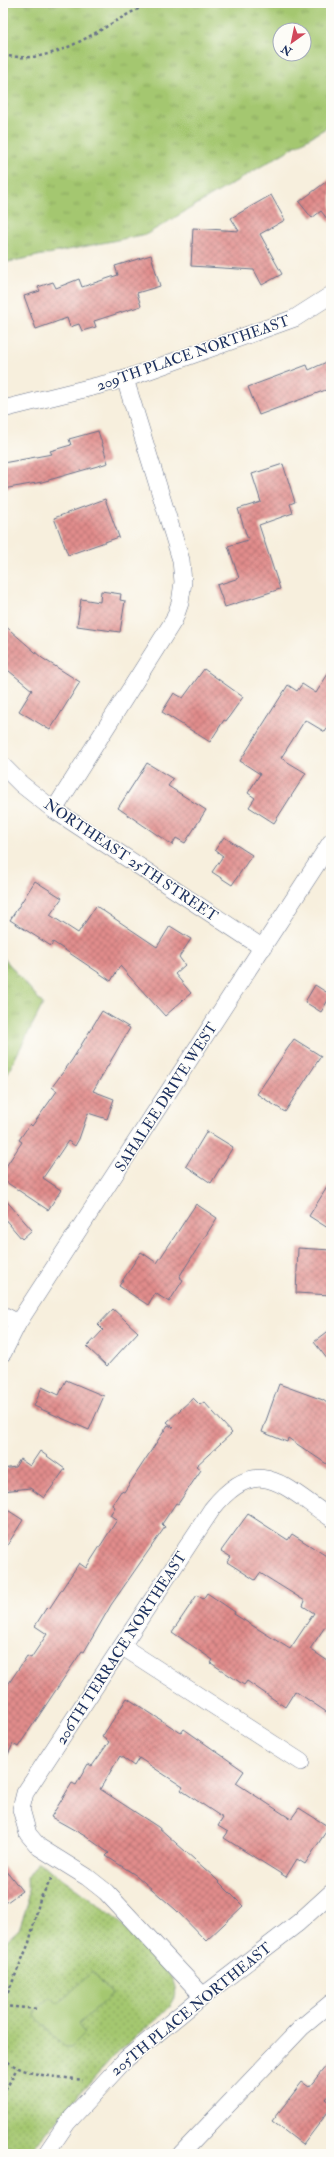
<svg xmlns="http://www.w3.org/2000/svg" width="334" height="2157" font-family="'IM FELL Double Pica',serif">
	<defs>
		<pattern id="grass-tufts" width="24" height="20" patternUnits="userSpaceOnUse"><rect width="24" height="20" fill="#a4c770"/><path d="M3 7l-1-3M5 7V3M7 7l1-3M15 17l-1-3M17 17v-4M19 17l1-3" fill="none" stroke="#85a25f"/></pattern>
		<pattern id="park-dots" width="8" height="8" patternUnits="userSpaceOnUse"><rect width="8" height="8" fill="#a4c770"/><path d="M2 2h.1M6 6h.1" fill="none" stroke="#85a25f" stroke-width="1.8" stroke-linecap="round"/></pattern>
		<pattern id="building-cross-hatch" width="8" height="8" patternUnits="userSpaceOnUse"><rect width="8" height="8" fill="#e18c8b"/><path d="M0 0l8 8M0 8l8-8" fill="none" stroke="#b67375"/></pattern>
	</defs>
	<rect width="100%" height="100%" fill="#fdfcf7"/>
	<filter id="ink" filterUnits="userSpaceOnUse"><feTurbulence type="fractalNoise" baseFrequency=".025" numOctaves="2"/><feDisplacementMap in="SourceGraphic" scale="8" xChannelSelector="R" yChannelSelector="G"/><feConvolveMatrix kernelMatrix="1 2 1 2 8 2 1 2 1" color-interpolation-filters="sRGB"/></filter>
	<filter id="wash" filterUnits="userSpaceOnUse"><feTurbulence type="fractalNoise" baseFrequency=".012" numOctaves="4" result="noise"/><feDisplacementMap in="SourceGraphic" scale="16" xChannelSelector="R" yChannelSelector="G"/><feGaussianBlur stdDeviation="0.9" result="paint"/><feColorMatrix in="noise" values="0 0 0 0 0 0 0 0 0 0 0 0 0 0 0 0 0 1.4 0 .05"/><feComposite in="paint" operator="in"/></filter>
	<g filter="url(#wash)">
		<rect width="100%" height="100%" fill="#f7efdd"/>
		<g fill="url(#grass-tufts)" stroke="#607b67" fill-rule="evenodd">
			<path d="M3 3H331V125L147 234 3 263ZM280 30H304V54H280Z"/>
			<path d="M3 957 43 1004 3 1082Z"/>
		</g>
		<path fill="url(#park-dots)" stroke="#607b67" d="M38 1862C65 1879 186 1963 175 1997 171 2009 157 2019 149 2026 136 2037 121 2048 110 2060 86 2085 64 2112 42 2139 27 2153 22 2152 3 2145V1944L19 1929 28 1903 27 1878Z"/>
		<path fill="#a4c770" stroke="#607b67" d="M92 1972 112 1994 78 2025 85 2033 71 2047H65L35 2016 36 2010 51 1997 58 2004Z"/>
		<g id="blocks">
			<g fill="url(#building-cross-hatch)">
				<path d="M331 178V224L321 211 312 218 299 202Z"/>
				<path d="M271 195 285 220 260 234 282 274 262 285 254 270 191 266 193 228 239 231 231 218Z"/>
				<path d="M151 255 160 286 137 293 141 306 94 321 96 327 82 331 79 324 70 327 67 318 36 329 24 296 40 291 38 287 53 282 56 288 79 279 82 287 118 275 115 266Z"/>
				<path d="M331 360V388L259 415 248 387 307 365 309 370Z"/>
				<path d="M98 431 108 463 42 482 3 489V463L52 454 50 451 71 445 69 439Z"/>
				<path d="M283 464 295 502 290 504 293 513 259 525 280 589 225 607 217 585 239 578 228 546 248 540 238 509 261 502 252 474Z"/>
				<path d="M105 499 119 537 68 555 54 518Z"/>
				<path d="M101 591 121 594 120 600 125 601 120 632 77 626 81 599 100 602Z"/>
				<path d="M3 624 42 658 80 682 50 730 19 711 32 690 3 666Z"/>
				<path d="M204 669 243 697 226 721 224 720 210 742 162 712 174 693 183 698Z"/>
				<path d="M331 669V723L325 732 305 720 281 758 306 773 274 823 249 807 255 798 248 793 260 774 240 761 288 685 297 691 302 684 316 693Z"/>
				<path d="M147 763 173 779 168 786 206 810 185 843 176 838 172 845 118 808Z"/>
				<path d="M224 837 252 855 232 885 212 872 223 856 215 850Z"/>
				<path d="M35 881 62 898 50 915 78 933 96 906 157 947 170 926 191 939 179 957 185 965 175 974 191 993 165 1016 120 966 111 981 53 942 51 946 10 920Z"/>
				<path d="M315 985 331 995 321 1012 305 1002Z"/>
				<path d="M102 1011 130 1028 93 1091 114 1099 107 1119 88 1113 79 1139 75 1146 68 1141 43 1178 61 1190 48 1210 3 1180V1171L22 1142 19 1140 30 1124 32 1126 57 1091 52 1087 72 1060Z"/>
				<path d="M294 1039 321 1056 285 1112 257 1094Z"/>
				<path d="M207 1131 233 1147 211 1183 186 1166Z"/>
				<path d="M331 1181V1230L309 1216Z"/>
				<path d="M3 1197 32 1230 22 1239 3 1217Z"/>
				<path d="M196 1204 217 1218 179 1277 183 1280 169 1302 155 1293 148 1305 119 1286 141 1252 157 1263Z"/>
				<path d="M298 1248 331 1250V1295L296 1293Z"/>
				<path d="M113 1309 138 1332 107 1366 87 1347 103 1330 98 1325Z"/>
				<path d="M331 1329V1364L314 1342Z"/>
				<path d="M66 1380 104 1396 89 1430 34 1406 42 1387 59 1395Z"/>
				<path d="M279 1384 323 1400 331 1406V1467L288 1438 287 1442 262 1432Z"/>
				<path d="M193 1398 200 1405 204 1402 232 1433 196 1466 201 1470 178 1504 176 1503 162 1524 165 1527 111 1605 84 1652 82 1651 18 1747 13 1744 3 1765V1692L27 1656 31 1658 47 1634 35 1626 47 1607 49 1609 79 1563 86 1568 117 1520 110 1515 115 1507 112 1505 121 1491 124 1492 168 1425 174 1428 167 1422Z"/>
				<path d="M40 1451 65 1469 44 1498 30 1488 3 1491V1469L15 1467 20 1459 30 1466Z"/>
				<path d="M3 1507 23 1520 3 1552Z"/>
				<path d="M248 1514 288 1540 292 1534 331 1559V1618L310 1649 331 1663V1715L295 1691 285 1707 247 1681 244 1685 211 1663 213 1660 172 1632 197 1595 203 1599 207 1593 235 1612 234 1614 290 1649 314 1613 303 1606 305 1601 260 1573 255 1580 227 1562 231 1557 221 1551Z"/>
				<path d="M127 1698 181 1733 184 1729 244 1771 236 1783 291 1819 299 1808 329 1827 305 1864 297 1859 286 1877 224 1838 228 1832 218 1826 223 1818 181 1790 183 1787 139 1758 134 1766 120 1756 100 1789 158 1827 213 1876 243 1906 206 1941 176 1910 137 1876 106 1856 109 1853 85 1836 51 1817 72 1783 76 1785 88 1764 92 1766 109 1742 102 1737Z"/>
				<path d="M3 1866 22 1891 3 1905Z"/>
				<path d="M331 2060V2092L325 2099 331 2104V2108L303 2145 272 2121 302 2082 309 2087Z"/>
			</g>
		</g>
	</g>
	<g filter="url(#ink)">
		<use href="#blocks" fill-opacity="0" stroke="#68728a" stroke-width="1"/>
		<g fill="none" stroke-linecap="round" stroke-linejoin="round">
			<g stroke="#68728a" stroke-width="18">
				<g id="minor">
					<path d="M3 409 125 379 295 318 331 295"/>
					<path d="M3 766 21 784 54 810 263 948"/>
					<path d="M54 810 174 620 180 603 183 582 181 560 125 379"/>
					<path d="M3 1315 18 1323"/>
					<path d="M3 1353 18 1323 331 842"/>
					<path d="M123 1647 301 1762"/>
					<path d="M203 1996 106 1892 87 1877 39 1847 28 1834 21 1809 25 1793 212 1509C258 1452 283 1486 331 1518"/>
					<path d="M46 2154 67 2123 126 2059 203 1996 298 1923 331 1893"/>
					<path d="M181 2154 302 2027 331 2003"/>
				</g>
			</g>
			<g stroke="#68728a" stroke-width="2.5" stroke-dasharray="3 3" stroke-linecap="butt">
				<path d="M326 3 331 6"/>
				<path d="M3 56C12 56 22 58 31 57 76 53 112 18 152 3"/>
				<path d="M3 2004 29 1943 40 1899 53 1876"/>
				<path d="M3 2006 38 2009"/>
				<path d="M3 2058C24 2077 56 2076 83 2080"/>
				<path d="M3 2095 17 2068"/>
			</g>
			<use href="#minor" stroke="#fff" stroke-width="17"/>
		</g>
	</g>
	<g text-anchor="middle" stroke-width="3" stroke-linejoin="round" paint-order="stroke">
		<g font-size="15" fill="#1b2f5e" stroke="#fdfcf7">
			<text transform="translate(193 353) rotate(-19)" y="5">209TH PLACE NORTHEAST</text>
			<text transform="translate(131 860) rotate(34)" y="5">NORTHEAST 25TH STREET</text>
			<text transform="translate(166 1097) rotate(-57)" y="5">SAHALEE DRIVE WEST</text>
			<text transform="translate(121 1648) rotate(-57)" y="5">206TH TERRACE NORTHEAST</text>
			<text transform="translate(191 2009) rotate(-39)" y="5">205TH PLACE NORTHEAST</text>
		</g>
	</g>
	<rect width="334" height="2157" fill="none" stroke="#fdfcf7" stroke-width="16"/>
	<g transform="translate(292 42) rotate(213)"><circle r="19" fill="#fdfcf7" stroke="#a3aaba"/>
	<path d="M0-3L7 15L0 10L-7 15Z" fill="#d1495b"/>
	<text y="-6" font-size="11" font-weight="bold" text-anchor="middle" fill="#1b2f5e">N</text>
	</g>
</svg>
